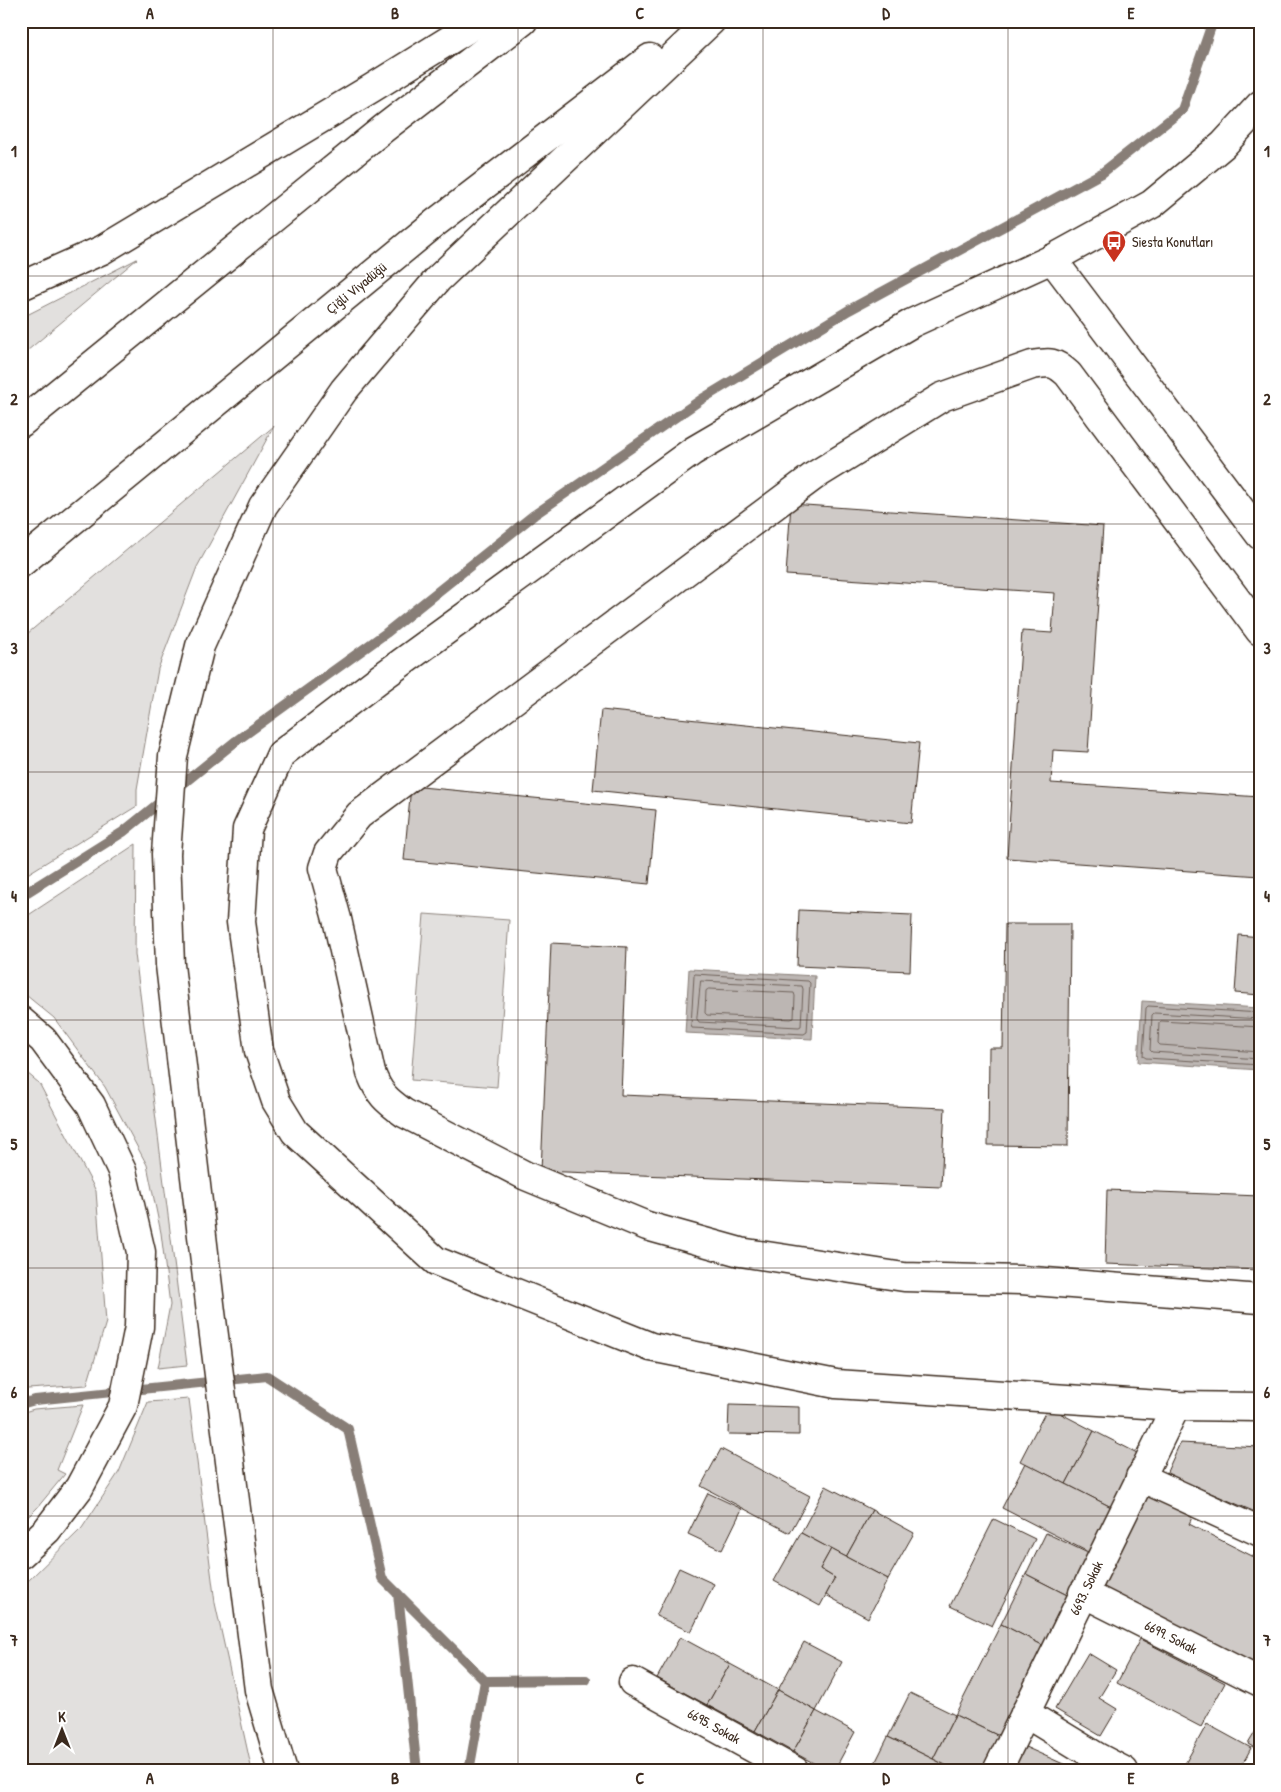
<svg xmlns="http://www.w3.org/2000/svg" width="1281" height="1792" font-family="'Patrick Hand',sans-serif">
	<rect width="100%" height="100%" fill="#fff"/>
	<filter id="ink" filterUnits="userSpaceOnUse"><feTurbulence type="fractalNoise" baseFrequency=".02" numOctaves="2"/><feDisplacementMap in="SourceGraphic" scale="10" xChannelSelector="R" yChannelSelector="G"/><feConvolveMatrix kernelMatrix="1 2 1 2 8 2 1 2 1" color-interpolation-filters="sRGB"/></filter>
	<g filter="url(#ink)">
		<g fill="#e2e0de" stroke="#8e857e">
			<path d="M137 259 21 356V318Z"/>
			<path d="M274 426 197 567 158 669 137 789V806L21 878V639Z"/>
			<path d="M136 844 135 954 187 1365 158 1368 170 1305 161 1233 147 1165 105 1087 54 1018 21 991V920Z"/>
			<path d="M424 914 509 920 497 1087 411 1080Z"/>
			<path d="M21 1068 39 1083 96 1191 106 1322 87 1385 28 1389 21 1391Z"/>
			<path d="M189 1399 215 1603 252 1771H21V1586L28 1581 82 1528 119 1472 148 1402Z"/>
			<path d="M83 1405 57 1470 65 1474 37 1508 21 1524V1413L34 1409Z"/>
		</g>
		<g fill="#bcb6b3" stroke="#887e77">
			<path d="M689 969 815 976 812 1039 685 1033Z"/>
			<path d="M1142 1001 1260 1008V1070L1138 1062Z"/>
		</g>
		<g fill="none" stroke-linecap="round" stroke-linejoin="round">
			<g stroke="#6f625a" stroke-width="1">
				<path d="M695 974 808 981 810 983 807 1032 804 1034 692 1028 691 1025 694 976Z"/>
				<path d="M701 981 802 986 803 989 801 1026 799 1027 699 1022 697 1019Z"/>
				<path d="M709 989 794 993 795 996 794 1018 791 1019 707 1015 705 1013 706 991Z"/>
				<path d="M1260 1013 1148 1006 1146 1008 1143 1056 1146 1058 1260 1065"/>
				<path d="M1260 1019 1154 1013 1152 1015 1150 1050 1152 1052 1260 1059"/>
				<path d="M1260 1027 1161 1021 1159 1023 1158 1043 1160 1045 1260 1052"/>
			</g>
			<g stroke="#887e77" stroke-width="10">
				<path d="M21 896 123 832 236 741 386 633 534 515 702 399 849 310 1102 173 1182 110 1213 21"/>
				<path d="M21 1404 35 1400 267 1376 348 1429 382 1578 485 1681 586 1680"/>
				<path d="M398 1594 417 1771"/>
				<path d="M469 1771 485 1681"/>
			</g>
		</g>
		<g fill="#cfcac7" stroke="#3b2a1e">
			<path d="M791 504 1103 526 1088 752 1053 750 1051 783 1260 797V876L1007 858 1022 631 1052 633 1055 593 786 575Z"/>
			<path d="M601 710 919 743 911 823 593 790Z"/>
			<path d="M411 786 656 810 649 884 404 860Z"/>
			<path d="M799 910 912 915 910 971 797 966Z"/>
			<path d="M1005 924H1070L1068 1146 988 1145 989 1048H1003Z"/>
			<path d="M1239 935 1260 937V995L1235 993Z"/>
			<path d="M551 943 627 947 621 1095 945 1108 941 1187 541 1171Z"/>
			<path d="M1107 1190 1260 1196V1270L1105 1264Z"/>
			<path d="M729 1405 799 1407V1435L728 1434Z"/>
			<path d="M1048 1407 1094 1431 1066 1484 1020 1461Z"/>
			<path d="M1094 1431 1143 1456 1115 1509 1066 1484Z"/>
			<path d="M1180 1443 1260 1447V1514L1166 1474Z"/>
			<path d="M721 1449 810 1496 790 1533 701 1486Z"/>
			<path d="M1025 1463 1115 1509 1092 1554 1002 1508Z"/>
			<path d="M826 1486 872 1510 846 1557 801 1533Z"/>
			<path d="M1149 1490 1194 1513 1189 1524 1260 1560V1670L1098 1589Z"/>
			<path d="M708 1493 742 1509 722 1550 688 1534Z"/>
			<path d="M872 1510 914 1533 888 1579 846 1557Z"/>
			<path d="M994 1519 1035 1539 992 1626 950 1606Z"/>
			<path d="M801 1533 831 1549 820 1569 835 1578 820 1606 774 1581Z"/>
			<path d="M1046 1533 1092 1555 1071 1597 1026 1574Z"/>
			<path d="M831 1549 888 1579 868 1618 826 1595 835 1578 820 1569Z"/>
			<path d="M679 1568 714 1584 691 1632 656 1616Z"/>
			<path d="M1026 1574 1071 1597 1046 1647 1001 1624Z"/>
			<path d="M1001 1624 1046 1647 1001 1737 955 1715Z"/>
			<path d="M680 1637 730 1664 707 1705 657 1678Z"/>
			<path d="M1140 1639 1225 1683 1201 1727 1117 1683Z"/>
			<path d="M804 1642 842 1662 816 1711 778 1690Z"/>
			<path d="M1088 1653 1116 1670 1099 1698 1117 1709 1101 1736 1055 1709Z"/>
			<path d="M730 1664 778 1690 755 1731 707 1705Z"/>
			<path d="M778 1690 816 1711 793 1752 755 1731Z"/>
			<path d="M910 1693 955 1715 933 1759 888 1737Z"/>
			<path d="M816 1711 855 1732 834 1771H828L793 1752Z"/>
			<path d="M955 1715 1001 1737 984 1771H957L933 1759Z"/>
			<path d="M1207 1724 1251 1748 1239 1771H1181Z"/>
			<path d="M1260 1724V1751L1248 1744Z"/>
			<path d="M888 1737 933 1759 957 1771H871Z"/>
			<path d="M1023 1746 1079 1771H1012Z"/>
		</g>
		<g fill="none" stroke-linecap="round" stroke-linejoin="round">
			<g stroke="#3b2a1e" stroke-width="31">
				<g id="street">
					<path d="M1052 259 1260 535"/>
					<path d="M1260 631 1068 374C1054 361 1050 362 1032 365L942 397 814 476 359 815 328 853 323 868 337 919 371 1073C379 1094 386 1100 404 1113L526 1176 647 1226 740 1252 904 1277 1021 1280 1260 1299"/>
					<path d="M1140 1477 1260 1532"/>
					<path d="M1083 1593 1260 1682"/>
					<path d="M633 1682 795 1771"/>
					<path d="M1025 1713 1097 1757 1124 1771"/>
					<path d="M997 1771 1176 1406"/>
				</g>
			</g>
			<g stroke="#3b2a1e" stroke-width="31">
				<path id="secondary" d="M1260 105 1223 145 1152 204 1052 259 912 323 693 451 379 679 281 754 247 829 241 922 259 1051 276 1101 295 1132 436 1261 651 1347 836 1384 1176 1406 1260 1407"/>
			</g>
			<g stroke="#3b2a1e" stroke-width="31">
				<g id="highway">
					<path d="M21 286 102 250 372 88 480 21"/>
					<path d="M21 423 383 129 523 21"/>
					<path d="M21 563 435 223 650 58"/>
					<path d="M21 1021 43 1040 91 1105 122 1171 141 1252 139 1327 123 1406 79 1488 47 1530 21 1554"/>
					<path d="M283 1771 259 1690 211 1312 170 965 166 854 173 756 200 646 263 506 344 390 438 279 711 21"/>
				</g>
			</g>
			<use href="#street" stroke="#fff" stroke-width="28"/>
			<use href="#secondary" stroke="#fff" stroke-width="28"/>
			<use href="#highway" stroke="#fff" stroke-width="28"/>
		</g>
	</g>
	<path fill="none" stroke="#3b2a1e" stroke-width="1" stroke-opacity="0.55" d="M273 21V1771M518 21V1771M763 21V1771M1008 21V1771M21 276H1260M21 524H1260M21 772H1260M21 1020H1260M21 1268H1260M21 1516H1260"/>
	<defs>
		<g id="bus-pin" transform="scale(1.25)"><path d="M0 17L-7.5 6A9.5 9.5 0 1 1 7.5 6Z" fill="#c8321e" stroke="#fff"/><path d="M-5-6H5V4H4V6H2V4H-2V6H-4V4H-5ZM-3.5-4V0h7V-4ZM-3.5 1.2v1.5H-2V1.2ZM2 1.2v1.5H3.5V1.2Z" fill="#fff"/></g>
	</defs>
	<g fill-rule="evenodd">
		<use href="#bus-pin" x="1114" y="242"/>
	</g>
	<g text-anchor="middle" stroke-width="4" stroke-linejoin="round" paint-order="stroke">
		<g font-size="14" fill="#3b2a1e" stroke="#fff" text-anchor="start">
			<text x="1132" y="247">Siesta Konutları</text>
		</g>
		<g font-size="14" fill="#3b2a1e" stroke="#fff">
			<text transform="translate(356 288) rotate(-39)" y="5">Çiğli Viyadüğü</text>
			<text transform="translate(1086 1588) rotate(-64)" y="5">6693. Sokak</text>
			<text transform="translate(1171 1637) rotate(27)" y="5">6699. Sokak</text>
			<text transform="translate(714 1726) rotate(29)" y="5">6695. Sokak</text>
		</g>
	</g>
	<rect width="1281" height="1792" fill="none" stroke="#fff" stroke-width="55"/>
	<g transform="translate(62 1730)" stroke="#ffffff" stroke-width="4" paint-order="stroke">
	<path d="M0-4L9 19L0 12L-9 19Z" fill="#3b2a1e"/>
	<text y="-8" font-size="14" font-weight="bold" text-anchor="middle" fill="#3b2a1e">K</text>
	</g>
	<rect x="28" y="28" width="1226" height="1736" fill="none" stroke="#3b2a1e" stroke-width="2"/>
	<g font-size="16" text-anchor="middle" font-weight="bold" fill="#3b2a1e">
		<text x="150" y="19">A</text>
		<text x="395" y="19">B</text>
		<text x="640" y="19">C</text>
		<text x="886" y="19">D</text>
		<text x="1131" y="19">E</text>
		<text x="14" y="157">1</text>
		<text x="1267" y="157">1</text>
		<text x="14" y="405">2</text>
		<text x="1267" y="405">2</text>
		<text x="14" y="654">3</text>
		<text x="1267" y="654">3</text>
		<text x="14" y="902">4</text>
		<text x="1267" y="902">4</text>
		<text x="14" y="1150">5</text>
		<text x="1267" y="1150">5</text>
		<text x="14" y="1398">6</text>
		<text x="1267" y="1398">6</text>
		<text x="14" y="1646">7</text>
		<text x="1267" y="1646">7</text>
		<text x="150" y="1784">A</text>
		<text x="395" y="1784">B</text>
		<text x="640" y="1784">C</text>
		<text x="886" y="1784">D</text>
		<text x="1131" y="1784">E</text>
	</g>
</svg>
